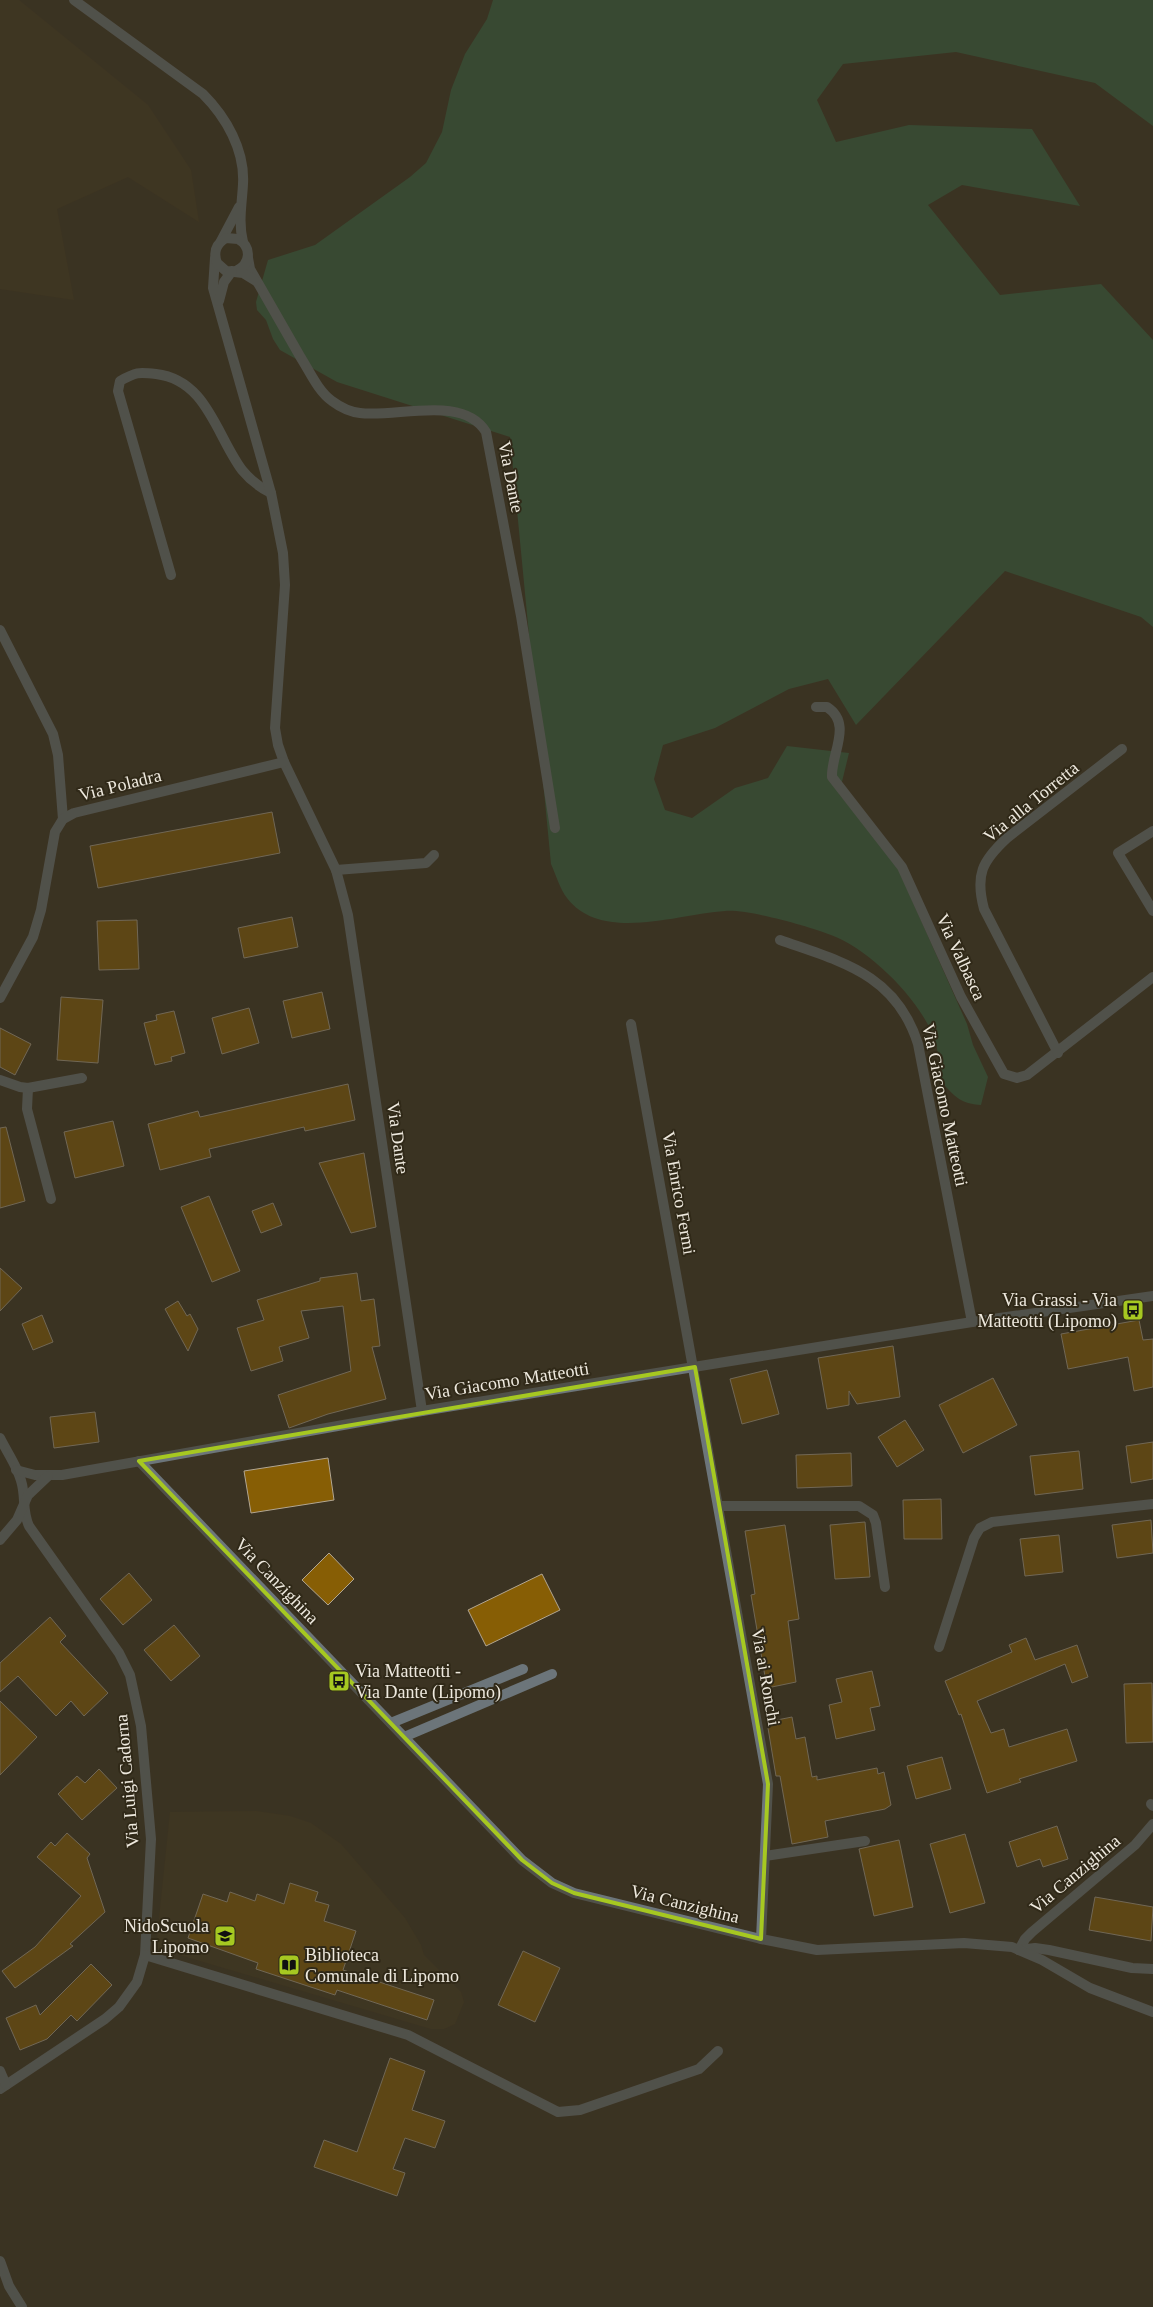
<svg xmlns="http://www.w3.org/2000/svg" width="1153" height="2307" font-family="'Times New Roman',serif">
	<rect width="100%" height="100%" fill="#3b3322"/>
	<g fill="#443a22">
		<path d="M0 0H19L148 105 191 170 199 222 128 177 57 209 74 300 0 289Z"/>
		<path d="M256 1811 290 1816 311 1823 341 1844 405 1918 421 1945 424 1955 461 1992 464 2002 455 2024 444 2029H431L156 1948 170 1812Z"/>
	</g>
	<path fill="#366445" d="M493 0H1153V126L1095 83 956 52 843 64 817 100 836 142 909 125 1032 129 1080 206 962 185 928 205 1000 295 1101 284 1153 340V627L1141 617 1005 571 856 725 828 679 789 689 715 728 663 745 654 779 665 810 692 818 735 788 768 778 787 746 849 753 839 794 893 857 967 1024 973 1045 988 1077 981 1105C965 1104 958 1100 946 1087 939 1079 939 1052 935 1040 921 1001 870 949 831 935 808 926 748 909 725 911 678 914 601 943 567 898 560 889 556 875 551 864L510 437 337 382 280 350 273 339 266 320 257 310 256 302 268 260 315 245 410 177 426 163 442 132 451 90 465 54 487 19Z"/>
	<g fill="#875e05" stroke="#b2a692">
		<path d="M272 812 280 853 98 888 90 846Z"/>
		<path d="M292 917 298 947 244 958 238 928Z"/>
		<path d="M137 920 139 969 99 970 97 921Z"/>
		<path d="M322 992 330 1029 292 1038 283 1001Z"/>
		<path d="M61 997 103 1000 98 1063 57 1060Z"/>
		<path d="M249 1008 259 1043 222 1054 212 1018Z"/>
		<path d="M174 1011 185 1053 171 1057 172 1061 155 1065 144 1023 157 1020 156 1015Z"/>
		<path d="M0 1028 31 1044 15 1075 0 1067Z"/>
		<path d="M348 1084 355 1120 305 1131 304 1127 209 1149 211 1157 160 1170 148 1124 198 1111 200 1117Z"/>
		<path d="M113 1121 124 1166 75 1178 64 1132Z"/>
		<path d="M6 1127 25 1201 0 1208V1128Z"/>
		<path d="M364 1153 376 1227 351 1233 319 1163Z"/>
		<path d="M209 1196 240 1271 212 1282 181 1207Z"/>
		<path d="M273 1203 282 1225 261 1233 252 1211Z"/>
		<path d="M0 1268 22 1288 0 1311Z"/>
		<path d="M357 1273 361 1301 374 1299 380 1346 372 1347 386 1399 328 1414 289 1428 278 1395 351 1371 343 1306 301 1311 309 1338 279 1347 283 1361 251 1371 237 1328 264 1320 257 1300 320 1281V1278Z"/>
		<path d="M178 1301 187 1316 190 1314 198 1329 188 1351 165 1309Z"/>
		<path d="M42 1315 53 1342 33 1350 22 1324Z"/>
		<path d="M1139 1320 1143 1340 1153 1339V1387L1134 1391 1128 1357 1068 1369 1061 1334Z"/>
		<path d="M893 1346 900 1397 857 1404 849 1391V1405L827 1409 818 1358Z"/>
		<path d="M767 1370 779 1414 742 1424 730 1379Z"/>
		<path d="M993 1378 1017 1425 963 1453 939 1405Z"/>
		<path d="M95 1412 99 1442 54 1448 50 1417Z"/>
		<path d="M905 1420 924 1450 897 1467 878 1437Z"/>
		<path d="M1153 1442V1479L1131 1483 1126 1446Z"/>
		<path d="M1079 1451 1083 1489 1035 1495 1030 1456Z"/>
		<path d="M851 1453 852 1486 797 1488 796 1455Z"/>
		<path d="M328 1458 334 1500 251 1513 244 1471Z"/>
		<path d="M941 1499 942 1539H904L903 1500Z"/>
		<path d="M1151 1520 1153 1553 1117 1558 1112 1525Z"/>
		<path d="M865 1522 870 1577 835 1579 830 1525Z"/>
		<path d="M785 1525 799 1619 788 1621 796 1682 767 1688 751 1595 755 1594 745 1531Z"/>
		<path d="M1059 1535 1063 1572 1025 1576 1020 1539Z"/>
		<path d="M329 1553 354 1579 328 1605 302 1580Z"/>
		<path d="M129 1573 152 1600 123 1625 100 1599Z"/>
		<path d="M542 1574 560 1610 486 1646 468 1610Z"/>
		<path d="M50 1617 66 1636 60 1642 108 1693 84 1716 71 1701 56 1716 18 1676 0 1692V1663Z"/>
		<path d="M174 1625 200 1656 171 1681 144 1650Z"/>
		<path d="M1026 1638 1035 1660 1077 1645 1088 1677 1072 1683 1065 1664 977 1701 991 1733 1004 1729 1009 1747 1067 1729 1077 1761 1019 1779 1021 1782 987 1793 961 1714 959 1715 945 1681 1012 1652 1009 1645Z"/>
		<path d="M872 1671 880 1706 870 1708 875 1730 836 1739 829 1705 842 1702 836 1679Z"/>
		<path d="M1152 1683 1153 1742 1126 1743 1124 1684Z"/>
		<path d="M0 1701 37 1737 0 1775Z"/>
		<path d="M792 1717 796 1739 805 1737 812 1777 817 1776V1780L877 1768 878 1774 884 1772 891 1805 885 1809 825 1821 828 1837 792 1844 780 1776H776L767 1722Z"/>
		<path d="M942 1757 951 1789 916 1799 907 1766Z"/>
		<path d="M99 1769 117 1788 82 1820 58 1794 77 1776 85 1783Z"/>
		<path d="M1057 1826 1068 1859 1043 1867 1040 1859 1017 1867 1009 1842Z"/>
		<path d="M67 1833 90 1854 87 1858 105 1912 70 1944 73 1946 15 1988 2 1971 35 1947 81 1896 37 1857 51 1842 55 1846Z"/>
		<path d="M965 1834 985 1903 950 1913 930 1844Z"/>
		<path d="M899 1840 913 1907 874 1916 859 1849Z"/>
		<path d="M290 1883 318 1892 315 1901 329 1905 324 1921 356 1931 343 1970 434 2000 427 2020 337 1990 335 1995 256 1969 258 1963 188 1938 203 1894 227 1902 230 1892 255 1901 257 1894 284 1904Z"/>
		<path d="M1095 1897 1153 1907 1151 1941 1089 1930Z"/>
		<path d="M523 1951 560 1968 535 2022 498 2005Z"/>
		<path d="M91 1964 112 1985 77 2021 71 2015 47 2039 20 2050 6 2018 36 2005 40 2015Z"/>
		<path d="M390 2058 425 2071 412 2110 445 2121 435 2148 405 2138 393 2169 405 2173 397 2196 314 2167 324 2140 357 2152Z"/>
	</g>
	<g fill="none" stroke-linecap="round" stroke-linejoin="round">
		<g stroke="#6c757a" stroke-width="10">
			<path d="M171 575 118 391 120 381C136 372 138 372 156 374 207 380 216 435 242 470 251 481 259 487 271 493"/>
			<path d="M1153 831 1118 853 1153 911"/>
			<path d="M336 870 426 863 434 855"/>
			<path d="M780 940C842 962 896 974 918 1044L972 1322"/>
			<path d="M28 1088 27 1109 51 1199"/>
			<path d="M719 1506H859L873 1515 876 1523 885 1587"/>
			<path d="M391 1723 523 1669"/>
			<path d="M404 1737 552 1674"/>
			<path d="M1151 1804 1153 1806"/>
			<path d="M765 1856 865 1841"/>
			<path d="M1019 1950 1025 1939 1032 1932 1135 1845 1153 1824"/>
			<path d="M1019 1950 1035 1948 1049 1950 1132 1968 1153 1969"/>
		</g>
		<g stroke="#6c757a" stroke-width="10">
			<path d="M74 0 203 94C226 117 245 150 243 184 242 204 238 222 243 242"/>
			<path d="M221 241 239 207"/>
			<path d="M215 258 213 288 271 493 283 553 285 585 275 728 278 745 284 762 336 870 348 915 422 1411"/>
			<path d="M248 258 250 269C267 299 284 328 301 358 310 372 318 391 332 401 340 407 351 412 360 413 396 418 463 394 486 432L521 616 555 828"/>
			<path d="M236 271C251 264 252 247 238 239L226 238C216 244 213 252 217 263L226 271 243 273 256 281"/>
			<path d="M219 301 224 282 232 271"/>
			<path d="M0 630 53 734 58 755 63 819"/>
			<path d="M816 707H827C853 724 831 753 832 777L902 867 961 997 1004 1074 1017 1078 1027 1075 1153 977"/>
			<path d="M0 998 33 937 41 910 55 832 63 819 74 813 284 762"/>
			<path d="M631 1024 768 1784 761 1939"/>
			<path d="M1058 1053 984 909C975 875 982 861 1007 838L1122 749"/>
			<path d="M0 1080 20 1087 28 1088 82 1078"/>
			<path d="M0 1438C8 1454 21 1472 23 1490 25 1503 23 1513 29 1526L119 1653 130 1675 141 1726 151 1839 145 1955 137 1982 119 2007 105 2019 0 2089"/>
			<path d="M139 1461 522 1860 552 1883 574 1893 761 1939 817 1950 964 1943 1012 1947 1042 1960 1090 1988 1153 2012"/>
			<path d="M16 1470 35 1475H62L422 1411 972 1322 1153 1296"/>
			<path d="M0 1540 17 1520 28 1495 48 1476"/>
			<path d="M939 1647 974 1538 980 1528 992 1522 1153 1504"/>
			<path d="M145 1955 408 2035 558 2112 580 2110 699 2069 718 2051"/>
			<path d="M0 2071 6 2085"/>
			<path d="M0 2261 9 2286 22 2307"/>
		</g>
	</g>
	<path d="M0 0H1153V2307H0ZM695 1367 768 1784 761 1939 574 1893 552 1883 522 1860 139 1461Z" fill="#3b3322" fill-opacity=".55" fill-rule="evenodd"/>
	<path fill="none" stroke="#a6c821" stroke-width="4" stroke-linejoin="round" d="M695 1367 768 1784 761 1939 574 1893 552 1883 522 1860 139 1461Z"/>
	<defs>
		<g id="bus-square" transform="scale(1.125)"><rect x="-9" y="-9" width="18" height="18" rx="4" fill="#a6c821" stroke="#302918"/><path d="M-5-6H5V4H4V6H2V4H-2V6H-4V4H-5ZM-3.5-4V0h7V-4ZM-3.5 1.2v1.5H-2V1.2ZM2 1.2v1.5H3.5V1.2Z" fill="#111"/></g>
		<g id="school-square" transform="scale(1.125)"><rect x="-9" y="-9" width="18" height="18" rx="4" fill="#a6c821" stroke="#302918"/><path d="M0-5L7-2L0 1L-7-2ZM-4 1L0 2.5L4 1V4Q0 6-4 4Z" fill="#111"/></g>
		<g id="library-square" transform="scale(1.125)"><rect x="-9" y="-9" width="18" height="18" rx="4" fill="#a6c821" stroke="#302918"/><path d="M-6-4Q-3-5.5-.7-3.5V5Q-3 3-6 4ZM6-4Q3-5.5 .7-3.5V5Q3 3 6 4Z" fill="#111"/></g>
	</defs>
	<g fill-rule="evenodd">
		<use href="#bus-square" x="1133" y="1310"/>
		<use href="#bus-square" x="339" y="1681"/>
		<use href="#school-square" x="225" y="1936"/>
		<use href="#library-square" x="289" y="1965"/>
	</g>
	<g text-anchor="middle" stroke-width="4" stroke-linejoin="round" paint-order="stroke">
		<g font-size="18" fill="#eee9de" stroke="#302918">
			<text transform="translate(511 477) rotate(79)" y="6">Via Dante</text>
			<text transform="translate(120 785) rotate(-14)" y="6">Via Poladra</text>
			<text transform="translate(1031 802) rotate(-39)" y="6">Via alla Torretta</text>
			<text transform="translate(961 957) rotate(65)" y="6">Via Valbasca</text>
			<text transform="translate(945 1105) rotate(78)" y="6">Via Giacomo Matteotti</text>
			<text transform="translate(398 1138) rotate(82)" y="6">Via Dante</text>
			<text transform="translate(679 1193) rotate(80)" y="6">Via Enrico Fermi</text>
			<text transform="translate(507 1381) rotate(-9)" y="6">Via Giacomo Matteotti</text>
			<text transform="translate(277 1581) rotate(46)" y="6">Via Canzighina</text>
			<text transform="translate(766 1677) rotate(80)" y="6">Via ai Ronchi</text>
			<text transform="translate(127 1781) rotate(-95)" y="6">Via Luigi Cadorna</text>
			<text transform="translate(1075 1874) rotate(-40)" y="6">Via Canzighina</text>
			<text transform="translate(685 1904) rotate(14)" y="6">Via Canzighina</text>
		</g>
		<g font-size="18" fill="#eee9de" stroke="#302918" text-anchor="end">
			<text x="1117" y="1306">Via Grassi - Via<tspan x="1117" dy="21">Matteotti (Lipomo)</tspan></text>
			<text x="355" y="1677" text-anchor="start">Via Matteotti -<tspan x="355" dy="21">Via Dante (Lipomo)</tspan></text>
			<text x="209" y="1932">NidoScuola<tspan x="209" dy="21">Lipomo</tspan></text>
			<text x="305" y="1961" text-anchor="start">Biblioteca<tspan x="305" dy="21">Comunale di Lipomo</tspan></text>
		</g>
	</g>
</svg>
